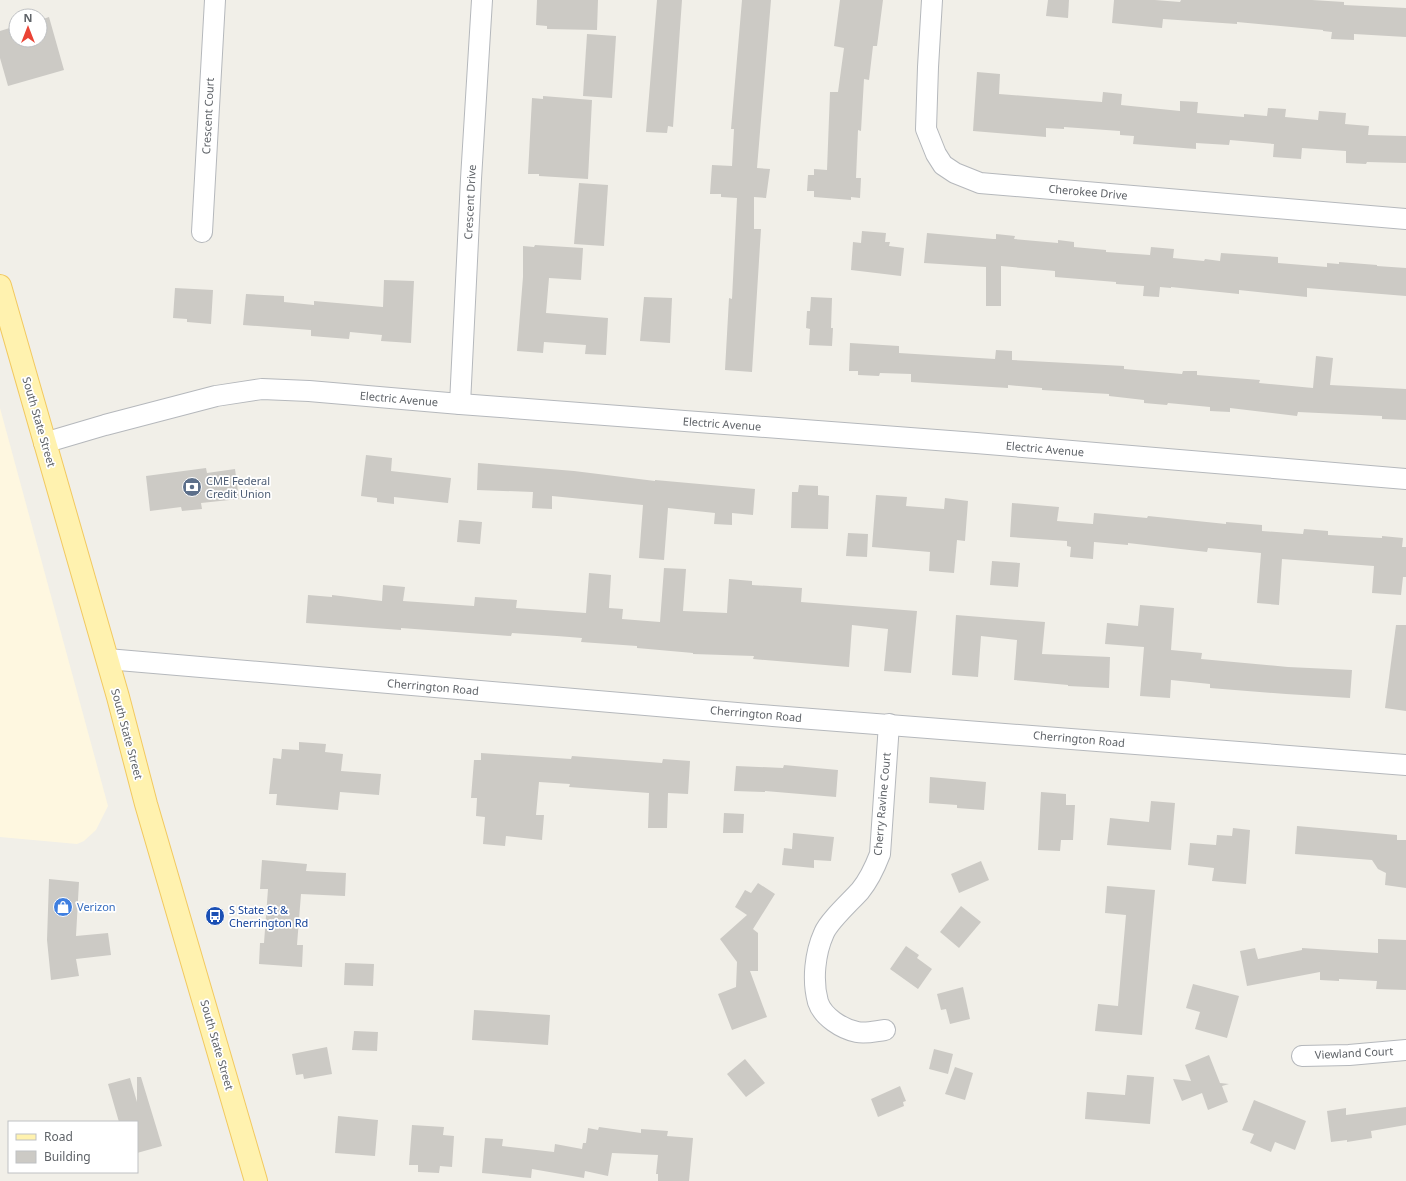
<svg xmlns="http://www.w3.org/2000/svg" width="1406" height="1181" font-family="'Noto Sans',sans-serif">
	<rect width="100%" height="100%" fill="#f1efe8"/>
	<path fill="#fef7e0" d="M0 408 108 806 96 830 84 841 77 844 0 837Z"/>
	<g fill="#cccac5">
		<path d="M537 0H598L597 30 547 29V26L536 25Z"/>
		<path d="M657 0H682L673 127 668 126 667 133 646 132Z"/>
		<path d="M742 0H771L757 168 770 169 766 198 754 197V229H761L752 372 725 370 729 298 732 299 737 198 721 197V194H710L712 165 732 166 734 129H731Z"/>
		<path d="M840 0H883L877 46H873L869 80 864 79 861 131 858 130 856 178H861L860 198 851 197V200L814 197V191H807L808 175H814V169L827 170 830 92H838L844 48 834 46Z"/>
		<path d="M1048 0H1069L1068 18 1046 16Z"/>
		<path d="M1114 0H1155L1180 2 1181 0H1312L1344 2V5L1406 8V37L1354 34V40L1331 39 1332 32 1323 31V30L1237 22V24L1163 19 1162 28 1112 23Z"/>
		<path d="M49 17 64 70 8 86 0 58V31L16 26V40H40V20Z"/>
		<path d="M587 34 616 36 612 98 583 96Z"/>
		<path d="M977 72 1000 74 999 94 1102 102 1103 92 1122 94 1121 105 1180 111V101L1198 102 1197 113 1244 117V114L1267 116 1268 108 1286 109 1285 117 1318 120 1319 111 1346 113 1345 124 1369 126 1368 135 1406 136V163L1367 162 1366 164 1346 163V151L1302 148 1301 159 1273 157 1274 144 1230 140 1229 145 1196 143V149L1133 144 1134 136 1120 135V131L1064 127V129L1046 128V137L973 131Z"/>
		<path d="M543 96 592 100 588 179 539 176V174H528L532 98 543 99Z"/>
		<path d="M579 183 608 185 604 246 574 244Z"/>
		<path d="M862 231 886 233 885 242H890L889 246 904 248 901 276 851 270 853 242 861 243Z"/>
		<path d="M927 233 993 239H996V234L1015 236 1014 239 1058 243V240L1074 242V247L1106 250V252L1150 255 1151 247 1174 249 1173 258 1204 261 1205 259 1220 261 1221 253 1278 257V263L1327 267V263L1339 264V262L1377 265V266L1406 268V296L1307 288V297L1239 290V294L1171 287V288L1160 287 1159 297 1143 296 1144 286 1116 284V282L1055 277V271L1001 266V306H986V267L924 263Z"/>
		<path d="M535 245 583 248 581 280 549 278 546 313 608 318 606 355 585 354 586 345 544 342 543 353 517 351 523 277V246L534 247Z"/>
		<path d="M384 280 414 281 411 343 381 341 382 335 350 332 349 339 311 336V330L243 325 246 294 284 296V302L314 305V301L383 307Z"/>
		<path d="M175 288 213 290 211 324 187 322V319L173 318Z"/>
		<path d="M644 297 672 298 670 343 640 341Z"/>
		<path d="M811 297 832 298 831 328H833L832 346 809 345 810 329 806 328 807 311H810Z"/>
		<path d="M850 343 899 346V353L995 359 996 350 1012 351V360L1124 366V369L1182 374 1183 371H1197V375L1260 380 1259 383 1313 388 1316 356 1333 358 1330 385 1406 389V420L1382 419V416L1298 412 1297 416 1230 408V412L1210 411V407L1168 403 1167 405 1144 403V400L1109 396V394L1042 390V388L1008 385V388L911 382V374L880 373 879 376 858 375V371H849Z"/>
		<path d="M366 455 392 458 391 471 451 478 448 503 394 497V504L377 502V498L361 496Z"/>
		<path d="M478 463 574 471 655 481V480L755 489 753 515 732 513V525L714 524 715 513 668 508 664 560 639 558 643 505 552 496V509L532 508 533 492 477 490Z"/>
		<path d="M206 468 207 473 235 469 239 499 201 503 202 509 182 511 181 507 150 511 146 476Z"/>
		<path d="M799 485 818 486V495L829 496 828 529 791 528 792 492H798Z"/>
		<path d="M876 495 907 497 906 506 944 509 945 498 968 501 965 541 957 540 954 573 929 571 930 552 872 547Z"/>
		<path d="M1012 503 1059 507 1057 521 1093 524 1094 513 1147 518 1148 516 1226 524V522L1262 525V531L1303 534 1304 529 1328 531V535L1382 538V536L1403 538 1402 547H1406V577H1403L1401 595 1372 593 1374 566 1282 559 1279 605 1257 603 1261 553 1208 548 1207 552 1128 543V545L1094 542 1093 559 1070 557 1071 547 1067 546V541L1010 537Z"/>
		<path d="M459 520 482 522 480 544 457 542Z"/>
		<path d="M848 533 868 534 867 557 846 556Z"/>
		<path d="M992 561 1020 563 1018 587 990 585Z"/>
		<path d="M664 568 686 569 683 611 727 613 729 579 752 581V585L802 588 801 602 917 611 911 673 884 671 888 629 852 625 849 667 753 659 754 656 693 654V653L637 648V646L581 642 582 638 557 636 512 633 511 636 401 628V630L306 623 308 595 332 597V595L382 601 383 585 405 587 403 601 474 606 475 597 517 600 516 608 586 613 589 573 611 575 609 608 623 609 622 619 660 622Z"/>
		<path d="M1140 605 1174 608 1171 650 1202 653 1201 659 1288 667 1352 670 1350 698 1286 694 1210 688V684L1171 680 1170 698 1140 696 1144 647 1105 644 1107 623 1138 626Z"/>
		<path d="M956 615 1045 622 1042 654 1110 657 1109 688 1068 686V685L1014 680 1017 640 981 636 978 677 952 675Z"/>
		<path d="M1396 625H1406V711L1385 708Z"/>
		<path d="M299 742 326 744 325 752 343 754 341 771 381 774 379 795 340 792 338 810 276 805 277 794H269L273 758 281 759 282 749 299 750Z"/>
		<path d="M481 753 571 759 572 756 662 763 663 759 690 761 688 794 668 793 667 828H648L649 793 569 787 570 784 539 782 536 815H544L542 840 506 836 505 846 483 844 485 817 476 816 477 798H471L474 760H481Z"/>
		<path d="M784 765 838 770 836 797 765 791V792L734 791 736 766 783 768Z"/>
		<path d="M930 777 986 782 984 810 957 808V805L929 803Z"/>
		<path d="M1041 792 1066 794V805H1075L1073 840H1061L1060 851 1038 850Z"/>
		<path d="M1151 801 1175 803 1171 850 1107 845 1110 818 1149 822Z"/>
		<path d="M724 813 744 814 743 833H723Z"/>
		<path d="M1297 826 1397 835V840H1406V888L1385 885 1386 873 1378 869 1372 860 1295 854Z"/>
		<path d="M1233 828 1250 830 1246 884 1212 881 1214 868 1188 865 1190 843 1216 845 1217 835 1232 836Z"/>
		<path d="M793 833 834 837 831 861 814 860V868L782 865 784 848 792 849Z"/>
		<path d="M262 860 307 864 306 871 346 873 345 896 301 894 297 945H303L302 967 259 964 260 943H264L268 889H260Z"/>
		<path d="M981 861 989 880 959 893 951 874Z"/>
		<path d="M49 879 79 882 76 936 108 933 111 955 76 959 79 976 51 980 47 940Z"/>
		<path d="M758 883 775 894 753 929 758 933V971H750L767 1017 732 1030 718 994 736 987 737 962 720 939 747 915 735 907 745 890 751 893Z"/>
		<path d="M1107 886 1155 890 1142 1035 1095 1031 1098 1004 1118 1006 1126 915 1105 913Z"/>
		<path d="M961 906 981 922 959 948 940 932Z"/>
		<path d="M1378 939 1406 940V990L1376 989 1377 981 1339 979V981L1320 980V972L1247 986 1240 951 1255 948 1258 959 1302 950V948L1378 953Z"/>
		<path d="M906 946 919 955 917 958 932 969 918 989 890 969Z"/>
		<path d="M345 963 374 964 373 986 344 985Z"/>
		<path d="M1193 984 1239 996 1227 1038 1195 1029 1200 1012 1186 1008Z"/>
		<path d="M963 987 970 1019 950 1024 946 1009 941 1010 937 994Z"/>
		<path d="M474 1010 550 1015 548 1045 472 1040Z"/>
		<path d="M354 1031 378 1032 377 1051 352 1050Z"/>
		<path d="M327 1047 332 1074 304 1079 303 1074 296 1075 292 1054Z"/>
		<path d="M934 1049 953 1054 948 1074 929 1069Z"/>
		<path d="M1209 1055 1220 1083 1229 1084 1222 1086 1228 1102 1208 1110 1202 1093 1182 1101 1173 1079 1191 1081 1185 1065Z"/>
		<path d="M745 1059 765 1083 746 1097 727 1074Z"/>
		<path d="M955 1067 973 1073 965 1100 945 1094Z"/>
		<path d="M1127 1075 1154 1077 1150 1124 1085 1119 1087 1092 1125 1095Z"/>
		<path d="M137 1077H141L162 1146 137 1153V1122H119L108 1084 130 1078 137 1102Z"/>
		<path d="M900 1086 906 1101 903 1102 904 1106 878 1117 871 1099Z"/>
		<path d="M1254 1100 1306 1121 1295 1150 1275 1142 1271 1152 1250 1143 1254 1134 1242 1130Z"/>
		<path d="M1406 1107V1125L1371 1131 1372 1138 1347 1142V1140L1331 1142 1327 1111 1346 1108V1115Z"/>
		<path d="M338 1116 378 1120 375 1156 335 1153Z"/>
		<path d="M412 1125 444 1127 443 1135 454 1136 452 1167 440 1166 439 1173 418 1172V1165H409Z"/>
		<path d="M599 1127 641 1133V1129L668 1131 667 1136 693 1138 689 1181H658V1174H656L658 1155 612 1153 608 1176 585 1171 584 1178 532 1169 531 1178 482 1173 485 1138 503 1139 502 1146 554 1152 555 1144 582 1149 583 1143H586L588 1128 598 1130Z"/>
	</g>
	<g fill="none" stroke-linecap="round" stroke-linejoin="round">
		<g stroke="#b5b8bc" stroke-width="22">
			<g id="minor">
				<path d="M932 0 928 67 926 129 936 154 943 165 955 173 980 183 1406 219"/>
				<path d="M202 232 215 0"/>
				<path d="M460 404 471 179 482 0"/>
				<path d="M44 443 105 425 216 396 262 389 309 391 460 404 976 443 1406 479"/>
				<path d="M107 659 773 716 1406 765"/>
				<path d="M885 1030C876 1031 866 1034 857 1032 842 1029 823 1017 818 1002 812 980 815 953 824 933 829 921 850 902 860 891 869 880 875 867 880 854L889 724"/>
				<path d="M1302 1056 1349 1055 1406 1050"/>
			</g>
		</g>
		<g stroke="#f2c960" stroke-width="24">
			<path id="primary" d="M0 286 118 697 146 804 256 1181"/>
		</g>
		<use href="#minor" stroke="#fff" stroke-width="20"/>
		<use href="#primary" stroke="#fff2af" stroke-width="22"/>
	</g>
	<defs>
		<g id="bank-disc" transform="scale(1)"><circle r="9.5" fill="#5c6f8a" stroke="#fff"/><path d="M-6-4H6V4H-6ZM0-2.3a2.3 2.3 0 1 0 0 4.6a2.3 2.3 0 1 0 0-4.6Z" fill="#fff"/></g>
		<g id="shop-disc" transform="scale(1)"><circle r="9.5" fill="#3f7fe0" stroke="#fff"/><path d="M-5-2.5h2.3a2.7 3.5 0 0 1 5.4 0H5L5.5 6h-11ZM-1.5-2.5h3a1.5 2.3 0 0 0-3 0Z" fill="#fff"/></g>
		<g id="bus-disc" transform="scale(1)"><circle r="9.5" fill="#1a4fb4" stroke="#fff"/><path d="M-5-6H5V4H4V6H2V4H-2V6H-4V4H-5ZM-3.5-4V0h7V-4ZM-3.5 1.2v1.5H-2V1.2ZM2 1.2v1.5H3.5V1.2Z" fill="#fff"/></g>
	</defs>
	<g fill-rule="evenodd">
		<use href="#bank-disc" x="192" y="487"/>
		<use href="#shop-disc" x="63" y="907"/>
		<use href="#bus-disc" x="215" y="916"/>
	</g>
	<g text-anchor="middle" stroke-width="3.5" stroke-linejoin="round" paint-order="stroke">
		<g font-size="11" fill="#5f6368" stroke="#fff">
			<text transform="translate(208 116) rotate(-87)" y="4">Crescent Court</text>
			<text transform="translate(1088 192) rotate(5)" y="4">Cherokee Drive</text>
			<text transform="translate(470 202) rotate(-87)" y="4">Crescent Drive</text>
			<text transform="translate(399 399) rotate(5)" y="4">Electric Avenue</text>
			<text transform="translate(39 422) rotate(74)" y="4">South State Street</text>
			<text transform="translate(722 424) rotate(4)" y="4">Electric Avenue</text>
			<text transform="translate(1045 449) rotate(5)" y="4">Electric Avenue</text>
			<text transform="translate(433 687) rotate(5)" y="4">Cherrington Road</text>
			<text transform="translate(756 714) rotate(5)" y="4">Cherrington Road</text>
			<text transform="translate(127 734) rotate(75)" y="4">South State Street</text>
			<text transform="translate(1079 739) rotate(5)" y="4">Cherrington Road</text>
			<text transform="translate(882 804) rotate(-85)" y="4">Cherry Ravine Court</text>
			<text transform="translate(217 1045) rotate(74)" y="4">South State Street</text>
			<text transform="translate(1354 1053) rotate(-3)" y="4">Viewland Court</text>
		</g>
		<g font-size="11" fill="#4e5e75" stroke="#fff" text-anchor="start">
			<text x="206" y="485">CME Federal<tspan x="206" dy="13">Credit Union</tspan></text>
		</g>
		<g font-size="11" fill="#366cbe" stroke="#fff" text-anchor="start">
			<text x="77" y="911">Verizon</text>
		</g>
		<g font-size="11" fill="#164399" stroke="#fff" text-anchor="start">
			<text x="229" y="914">S State St &amp;<tspan x="229" dy="13">Cherrington Rd</tspan></text>
		</g>
	</g>
	<rect x="8" y="1121" width="130" height="52" fill="#ffffff" stroke="#bfc1c3"/>
	<rect x="16" y="1134" width="20" height="6" fill="#fff2af" stroke="#bfc1c3"/>
	<text x="44" y="1141" font-size="12" fill="#5f6368">Road</text>
	<rect x="16" y="1151" width="20" height="12" fill="#cccac5" stroke="#bfc1c3"/>
	<text x="44" y="1161" font-size="12" fill="#5f6368">Building</text>
	<g transform="translate(28 28)"><circle r="19" fill="#ffffff" stroke="#bfc1c3"/>
	<path d="M0-3L7 15L0 10L-7 15Z" fill="#ea4335"/>
	<text y="-6" font-size="11" font-weight="bold" text-anchor="middle" fill="#5f6368">N</text>
	</g>
</svg>
